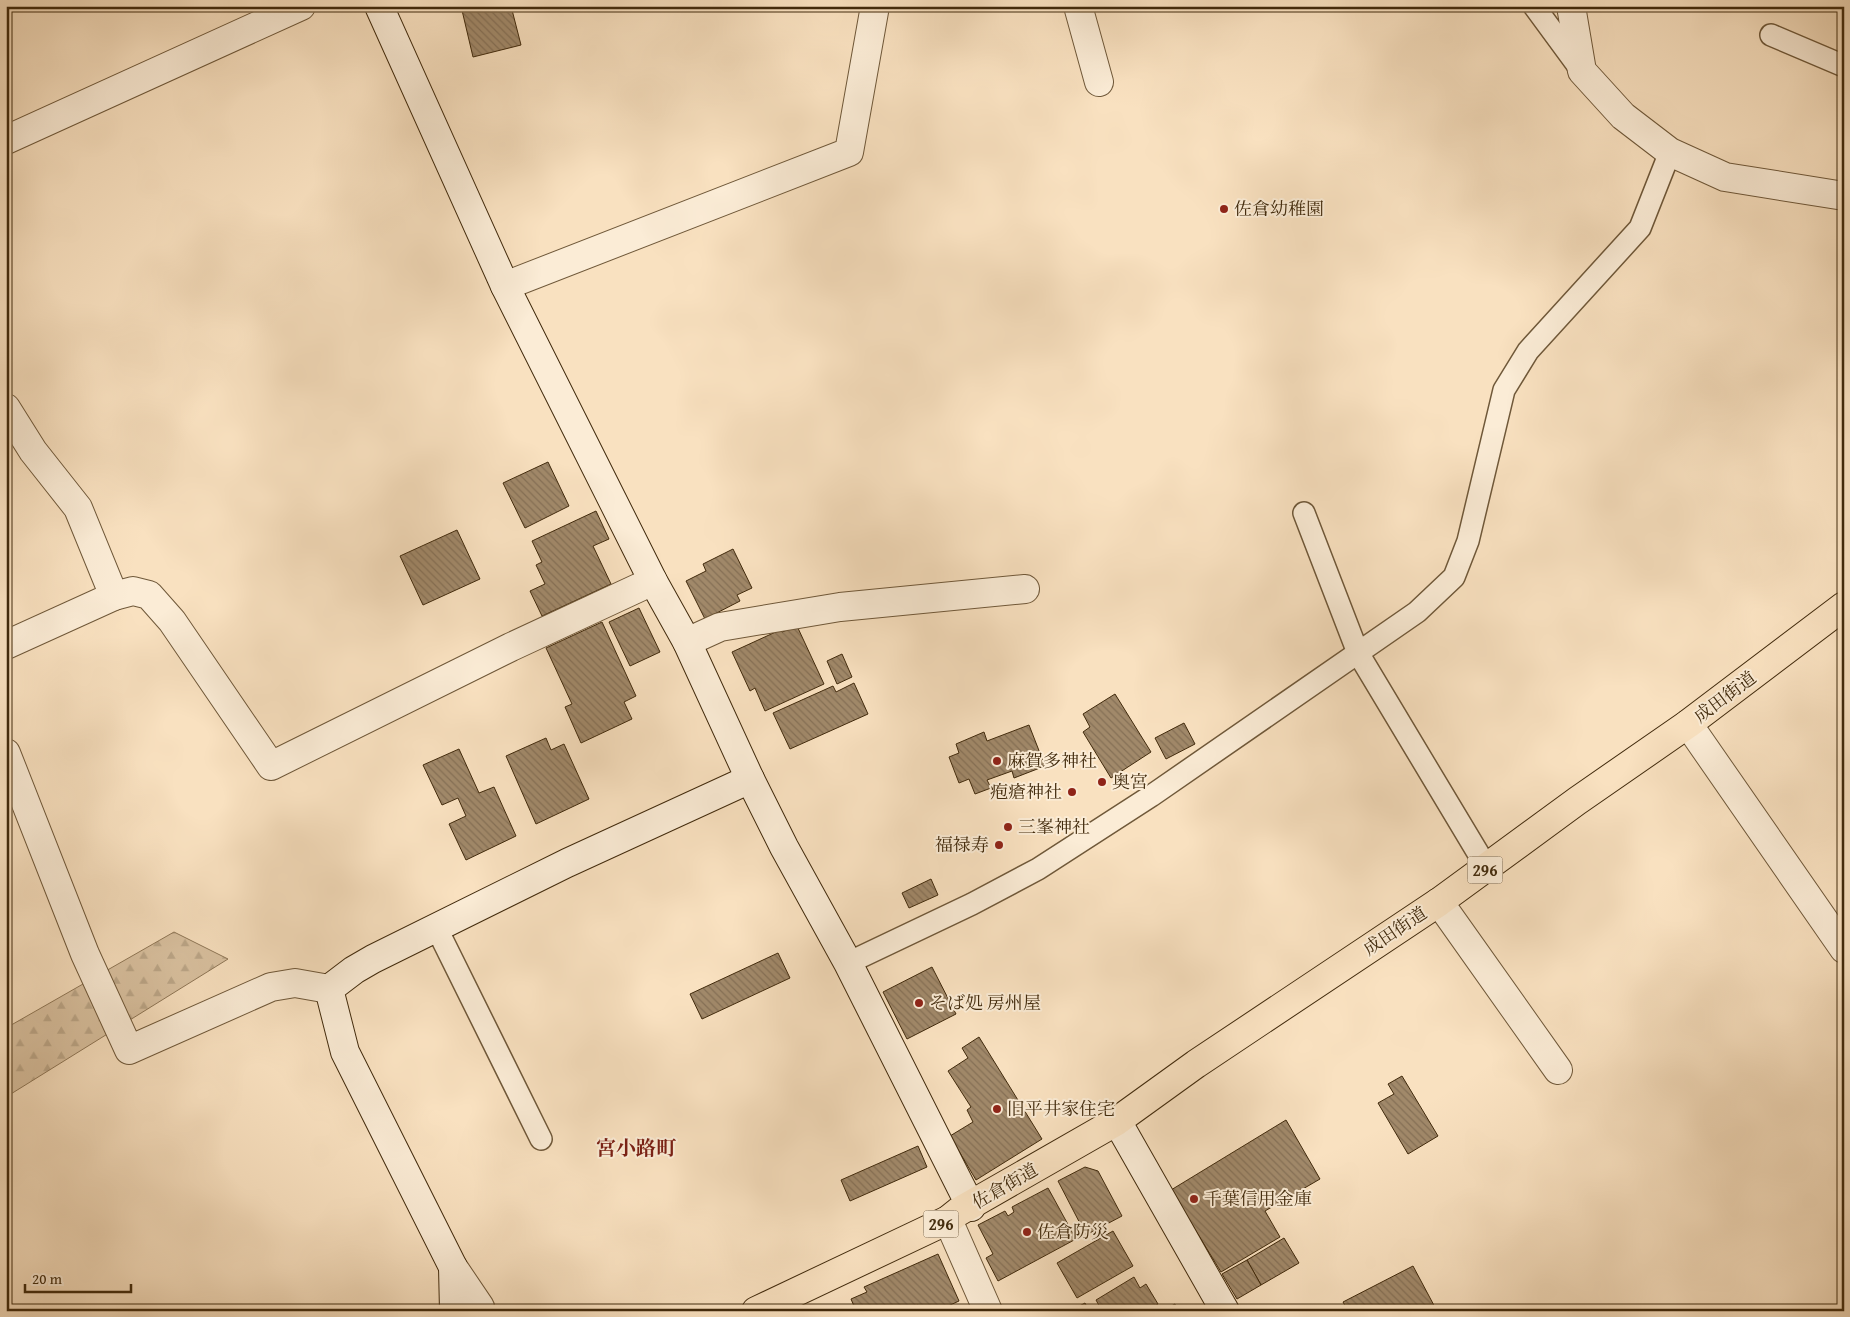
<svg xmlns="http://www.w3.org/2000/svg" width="1850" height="1317" font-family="'Gentium Book Plus','Noto Serif JP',serif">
	<defs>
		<pattern id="forest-firs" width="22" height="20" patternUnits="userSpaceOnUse" patternTransform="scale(1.25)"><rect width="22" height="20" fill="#dac2a1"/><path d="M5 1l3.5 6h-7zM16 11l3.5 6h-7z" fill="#bca789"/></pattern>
		<pattern id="building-back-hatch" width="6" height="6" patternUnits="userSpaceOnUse" patternTransform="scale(1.25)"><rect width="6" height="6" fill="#a1896a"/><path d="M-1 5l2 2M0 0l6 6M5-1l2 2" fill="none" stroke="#857056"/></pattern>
	</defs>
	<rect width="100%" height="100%" fill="#f9e1c0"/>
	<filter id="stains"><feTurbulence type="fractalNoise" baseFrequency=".004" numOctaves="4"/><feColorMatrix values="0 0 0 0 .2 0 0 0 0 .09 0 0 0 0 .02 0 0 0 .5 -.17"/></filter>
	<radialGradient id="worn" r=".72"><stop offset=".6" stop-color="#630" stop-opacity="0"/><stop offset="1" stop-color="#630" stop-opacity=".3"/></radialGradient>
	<path fill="url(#forest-firs)" stroke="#8e7656" d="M174 932 228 959 6 1097V1028Z"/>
	<g fill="url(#building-back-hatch)" stroke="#412a0c">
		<path d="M461 6H511L521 45 473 57Z"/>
		<path d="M548 462 569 506 525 528 503 483Z"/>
		<path d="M596 511 609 539 593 546 611 584 542 616 530 591 545 584 536 565 542 562 532 541Z"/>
		<path d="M457 530 480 579 423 605 400 556Z"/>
		<path d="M733 549 752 588 737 595 740 601 705 619 686 581 706 571 703 564Z"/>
		<path d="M639 608 660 652 630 666 609 622Z"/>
		<path d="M602 622 636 696 624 702 632 719 581 743 565 707 572 704 546 648Z"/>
		<path d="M797 626 824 684 765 711 755 688 750 691 732 652 780 630 782 632Z"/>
		<path d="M842 654 852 677 837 684 827 661Z"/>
		<path d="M854 683 868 714 790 749 773 713 833 686 836 692Z"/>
		<path d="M1115 694 1151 752 1111 778 1083 732 1090 727 1083 714Z"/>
		<path d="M1184 723 1195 744 1166 759 1155 738Z"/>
		<path d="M1029 725 1045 766 1014 778 1012 771 987 780 991 788 975 794 969 779 959 783 949 757 959 753 956 744 984 732 987 741Z"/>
		<path d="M546 738 551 750 564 744 589 799 536 824 506 756Z"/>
		<path d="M459 749 479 793 494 787 516 836 466 860 449 824 466 816 458 798 442 805 423 765Z"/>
		<path d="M931 879 938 895 909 908 902 893Z"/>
		<path d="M778 953 790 978 702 1019 690 994Z"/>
		<path d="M932 967 956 1014 907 1039 883 992Z"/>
		<path d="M979 1037 1042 1139 976 1180 950 1136 973 1122 967 1110 971 1107 948 1071 968 1058 962 1048Z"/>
		<path d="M1402 1076 1438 1136 1408 1154 1378 1103 1394 1094 1388 1084Z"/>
		<path d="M1286 1120 1320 1179 1265 1211 1280 1237 1221 1272 1171 1190Z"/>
		<path d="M918 1146 927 1167 850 1201 841 1180Z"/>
		<path d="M1085 1167 1098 1171 1122 1216 1086 1235 1058 1181Z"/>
		<path d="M1048 1188 1076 1239 998 1281 986 1258 993 1254 978 1225 1005 1211 1008 1216 1014 1212 1012 1207Z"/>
		<path d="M1113 1231 1133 1266 1077 1298 1057 1263Z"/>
		<path d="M1284 1238 1299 1263 1261 1285 1247 1260Z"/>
		<path d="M938 1254 959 1301 937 1311H921L918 1305 906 1311H894L892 1308 887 1311H870L868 1308 856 1311 851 1299 867 1292 864 1287Z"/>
		<path d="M1247 1260 1261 1285 1237 1299 1222 1274Z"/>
		<path d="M1413 1266 1437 1311H1348L1343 1302Z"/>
		<path d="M1134 1277 1140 1288 1146 1284 1158 1304 1147 1311H1102L1096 1300Z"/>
		<path d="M1085 1303 1089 1311H1070Z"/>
		<path d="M1175 1304 1178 1311H1162Z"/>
	</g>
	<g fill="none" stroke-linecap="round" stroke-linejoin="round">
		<g stroke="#6f5839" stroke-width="24">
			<g id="lane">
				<path d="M1534 6 1581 70"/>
				<path d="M1771 35 1844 66"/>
				<path d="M1304 513 1358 653 1487 868"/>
				<path d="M437 929 541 1139"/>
				<path d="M848 963 972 904 1038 869 1151 796 1417 612 1454 577 1468 541 1504 390 1528 351 1640 228 1670 152"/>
			</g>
		</g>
		<g stroke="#6f5839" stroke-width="30">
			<g id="street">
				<path d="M1078 6 1099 82"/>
				<path d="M1571 6 1582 71 1623 116 1670 152 1725 177 1844 196"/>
				<path d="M6 140 301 6"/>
				<path d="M505 286 849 152 875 6"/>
				<path d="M6 408 33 451 78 508 114 596 6 645"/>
				<path d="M114 596 133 591 149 595 172 621 271 766 511 647 653 581"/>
				<path d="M687 642 720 627 840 607 1025 589"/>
				<path d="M1688 724 1844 949"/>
				<path d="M6 753 85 954 129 1050 271 987 295 983 329 989"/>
				<path d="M1439 902 1558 1070"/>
				<path d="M948 1220 988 1311"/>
				<path d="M453 1267 480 1307V1311"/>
			</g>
		</g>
		<g stroke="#412a0c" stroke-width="30">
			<g id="secondary">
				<path d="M379 6 505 286 653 581 687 642 750 779 784 847 848 963 971 1207"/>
				<path d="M1117 1121 1225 1311"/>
				<path d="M454 1311 453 1267 345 1052 329 989 354 970 373 959 567 863 750 779"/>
			</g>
		</g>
		<g stroke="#412a0c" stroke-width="30">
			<path id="highway" d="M756 1311 948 1220 958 1212 1117 1121 1196 1064 1439 902 1577 801 1688 724 1844 606"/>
		</g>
		<use href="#lane" stroke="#fbecd6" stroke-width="21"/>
		<use href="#street" stroke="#fbecd6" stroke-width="28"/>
		<use href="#secondary" stroke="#fbecd6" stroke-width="28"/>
		<use href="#highway" stroke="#f9e1c0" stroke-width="28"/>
	</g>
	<g fill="#8f2418" stroke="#fbecd6" stroke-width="2">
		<circle cx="1224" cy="209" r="5"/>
		<circle cx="997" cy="761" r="5"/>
		<circle cx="1102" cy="782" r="5"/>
		<circle cx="1072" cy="792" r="5"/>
		<circle cx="1008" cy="827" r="5"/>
		<circle cx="999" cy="845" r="5"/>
		<circle cx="919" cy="1003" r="5"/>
		<circle cx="997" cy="1109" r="5"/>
		<circle cx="1194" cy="1199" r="5"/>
		<circle cx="1027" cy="1232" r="5"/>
	</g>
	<g text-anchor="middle" stroke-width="4" stroke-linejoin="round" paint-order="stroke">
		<g fill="#fbecd6" stroke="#796449" stroke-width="1">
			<rect x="1467.5" y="856.5" width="35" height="27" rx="4"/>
			<rect x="923.5" y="1210.5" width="35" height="27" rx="4"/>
		</g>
		<g font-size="16" font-weight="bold" fill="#412a0c">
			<text x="1485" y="876">296</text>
			<text x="941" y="1230">296</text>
		</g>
		<g font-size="18" fill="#412a0c" stroke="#fbecd6" text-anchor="start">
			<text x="1234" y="215">佐倉幼稚園</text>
			<text x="1007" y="767">麻賀多神社</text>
			<text x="1112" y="788">奥宮</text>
			<text x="1062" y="798" text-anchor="end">疱瘡神社</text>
			<text x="1018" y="833">三峯神社</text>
			<text x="989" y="851" text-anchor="end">福禄寿</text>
			<text x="929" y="1009">そば処 房州屋</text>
			<text x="1007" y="1115">旧平井家住宅</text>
			<text x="1204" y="1205">千葉信用金庫</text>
			<text x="1037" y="1238">佐倉防災</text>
		</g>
		<g font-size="18" fill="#412a0c" stroke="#fbecd6">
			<text transform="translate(1725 697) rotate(-37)" y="6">成田街道</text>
			<text transform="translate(1395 931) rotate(-34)" y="6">成田街道</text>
			<text transform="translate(1005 1186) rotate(-30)" y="6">佐倉街道</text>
		</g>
		<g font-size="20" font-weight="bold" fill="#7a1f14" stroke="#fbecd6">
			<text x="636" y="1155">宮小路町</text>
		</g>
	</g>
	<rect width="1850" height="1317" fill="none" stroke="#f9e1c0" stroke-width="25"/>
	<rect x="8" y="8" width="1835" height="1302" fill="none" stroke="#412a0c" stroke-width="2.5"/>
	<rect x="12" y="12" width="1825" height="1292" fill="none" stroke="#412a0c"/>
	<path d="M25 1284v8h106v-8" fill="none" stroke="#412a0c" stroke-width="2.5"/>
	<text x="32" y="1284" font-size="15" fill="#412a0c" stroke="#fbecd6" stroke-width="4" paint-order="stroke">20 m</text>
	<rect width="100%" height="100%" filter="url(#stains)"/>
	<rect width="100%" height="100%" fill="url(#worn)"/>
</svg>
